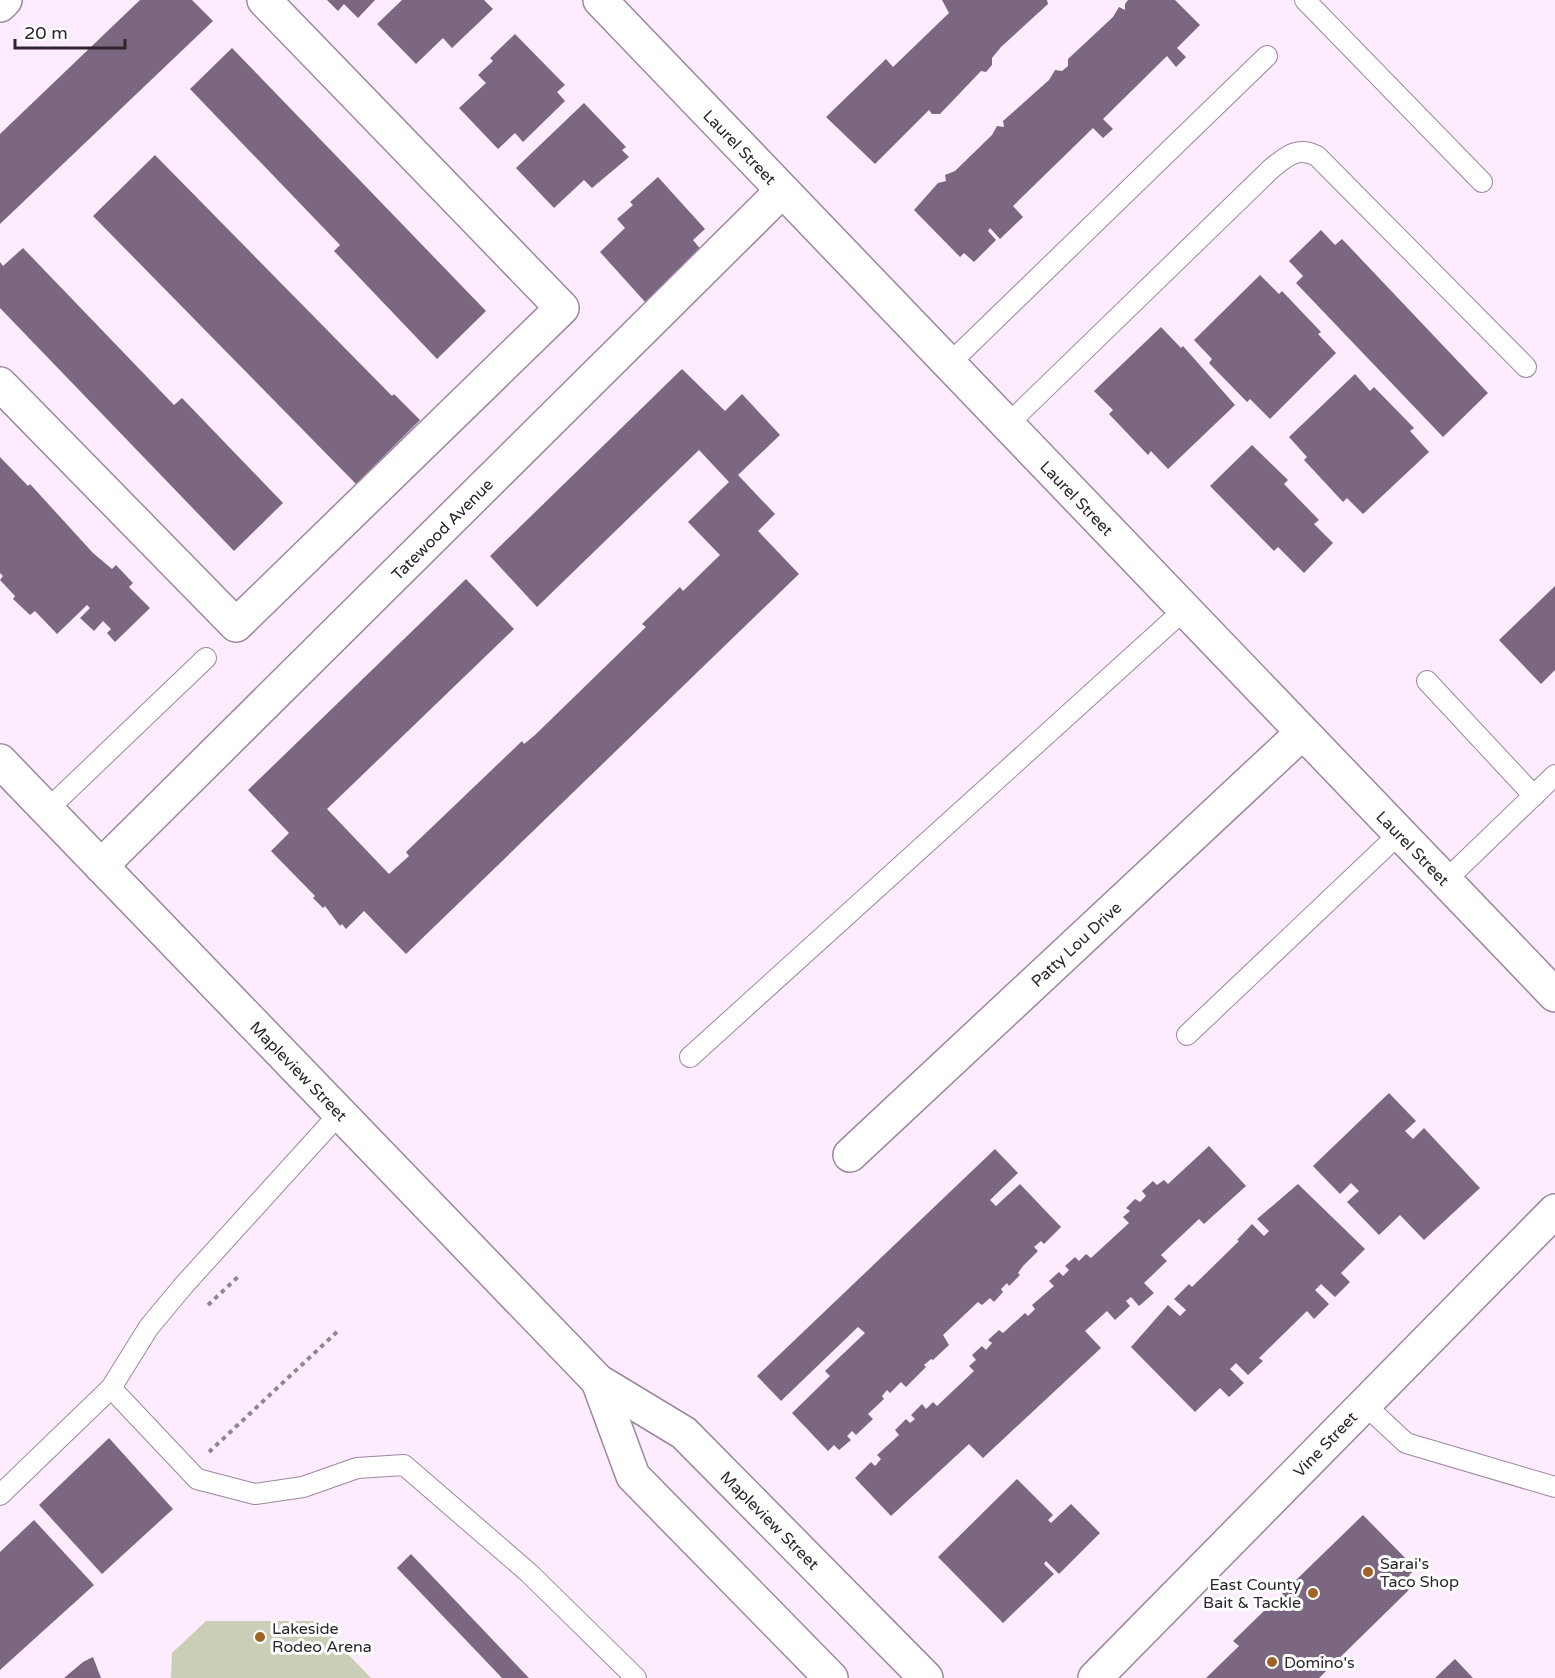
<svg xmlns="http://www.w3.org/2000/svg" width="1555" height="1678" font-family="'Varela Round',sans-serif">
	<rect width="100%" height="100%" fill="#fcecfd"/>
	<path fill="#cbceb6" d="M206 1621H316L371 1678H171L172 1653Z"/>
	<g fill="#7b6880">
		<path d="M140 0H192L213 21 0 224V134Z"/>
		<path d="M327 0H375L358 18 344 4 338 11Z"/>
		<path d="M402 0H484L493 9 452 48 443 38 416 64 377 24Z"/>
		<path d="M942 0H1047L1048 4 1001 47 992 58V65L986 72 981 71 940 114H932L929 110 875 164 826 117 886 59 893 67 949 13Z"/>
		<path d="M1128 0H1175L1200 25 1177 48 1186 57 1176 67 1167 56 1103 119 1113 129 1103 138 1093 128 1013 206 1023 217 1000 239 990 228 988 231 996 240 974 262 964 253 960 257 914 210 938 183 946 181 945 175 955 171 992 135 997 126 1004 127 1003 121 1049 80 1055 70 1062 71 1068 66V59L1113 17 1119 7 1125 10V4Z"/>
		<path d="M515 34 565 85 557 92 565 101 523 142 515 133 498 149 459 108 486 83 478 75 493 61 490 58Z"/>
		<path d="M232 48 486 311 437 359 334 251 340 245 190 89Z"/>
		<path d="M584 103 626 147 622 150 629 157 592 188 584 180 554 208 516 168Z"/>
		<path d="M155 155 392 396 394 394 420 420 356 484 93 216Z"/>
		<path d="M658 177 705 229 693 240 702 251 646 303 600 252 625 228 617 219 633 205 630 202Z"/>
		<path d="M1321 230 1335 245 1342 239 1488 393 1443 437 1296 283 1303 276 1289 261Z"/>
		<path d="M23 248 174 405 182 398 283 503 234 551 0 308V262L3 266Z"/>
		<path d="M1260 275 1279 294 1282 291 1321 332 1318 334 1336 353 1270 419 1250 399 1247 402 1209 363 1212 359 1194 340Z"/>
		<path d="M1161 327 1181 348 1183 346 1235 405 1168 469 1151 451 1148 455 1109 414 1113 410 1094 391Z"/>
		<path d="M682 369 725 411 742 394 780 435 738 475 775 514 758 531 799 574 406 954 364 911 346 929 342 924 340 926 325 906 323 908 313 898 315 896 271 851 289 833 248 790 466 579 514 629 327 809 389 874 409 856 406 852 522 741 524 744 535 735 646 627 642 624 680 587 683 591 720 555 688 522 729 482 699 450 537 607 490 556Z"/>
		<path d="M1355 374 1370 391 1374 387 1414 428 1410 431 1429 452 1363 514 1347 498 1343 502 1304 460 1307 457 1289 437Z"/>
		<path d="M1252 445 1288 480 1284 484 1319 520 1314 524 1333 543 1304 573 1278 547 1274 551 1210 486Z"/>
		<path d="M0 457 28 486 30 484 93 553 112 569 116 565 133 583 129 587 150 608 115 642 107 633 111 629 103 621 94 631 80 618 90 608 87 605 57 634 35 611 30 615 13 599 15 596 0 580 3 576 0 573Z"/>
		<path d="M1555 586V670L1541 684 1499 640Z"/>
		<path d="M1389 1093 1416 1121 1405 1131 1413 1139 1424 1128 1480 1188 1424 1240 1400 1215 1379 1235 1347 1202 1359 1191 1351 1183 1340 1194 1313 1166Z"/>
		<path d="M1209 1146 1246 1186 1204 1224 1199 1219 1161 1255 1167 1261 1144 1283 1154 1293 1139 1306 1131 1297 1126 1301 1130 1306 1115 1320 1107 1311 1085 1331 1101 1348 983 1458 969 1444 891 1516 855 1478 871 1462 875 1466 881 1459 877 1455 899 1435 895 1430 906 1419 910 1423 915 1419 911 1415 922 1404 926 1409 933 1402 937 1406 974 1371 969 1366 976 1360 972 1355 982 1346 986 1350 992 1343 988 1340 999 1330 1003 1333 1025 1313 1028 1316 1035 1309 1032 1305 1054 1286 1049 1281 1059 1272 1063 1276 1069 1270 1065 1266 1075 1257 1079 1261 1086 1254 1091 1258 1129 1223 1123 1217 1130 1211 1126 1208 1135 1199 1140 1202 1146 1196 1142 1191 1153 1181 1157 1185 1164 1180 1168 1184Z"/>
		<path d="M995 1149 1018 1173 990 1200 996 1206 1020 1184 1061 1227 1044 1244 1041 1241 1034 1247 1038 1251 1023 1266 1018 1273 1020 1275 1009 1286 1007 1283 1001 1289 1003 1292 994 1302 990 1298 982 1305 978 1302 943 1335 949 1345 933 1360 931 1359 924 1365 926 1367 906 1387 901 1382 890 1393 887 1390 882 1396 884 1399 868 1414 873 1419 856 1435 852 1431 847 1436 851 1440 839 1450 834 1445 828 1451 792 1413 830 1376 825 1371 865 1333 858 1327 781 1401 757 1376Z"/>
		<path d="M1298 1184 1365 1249 1341 1273 1350 1282 1335 1297 1321 1284 1315 1290 1329 1304 1314 1319 1307 1311 1259 1358 1263 1361 1248 1375 1236 1363 1230 1369 1244 1383 1229 1397 1220 1388 1195 1412 1131 1347 1168 1305 1180 1316 1186 1310 1174 1299 1189 1284 1192 1287 1239 1241 1237 1240 1252 1224 1264 1236 1269 1231 1257 1219Z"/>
		<path d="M109 1438 173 1509 102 1574 39 1505Z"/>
		<path d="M1017 1479 1053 1515 1048 1520 1051 1523 1071 1504 1100 1533 1059 1574 1046 1561 1044 1564 1054 1574 1003 1623 938 1557Z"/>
		<path d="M1363 1515 1416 1569 1409 1575 1417 1582 1319 1678H1206L1239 1646 1233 1641Z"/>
		<path d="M34 1520 94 1585 0 1670V1552Z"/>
		<path d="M411 1554 529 1678H502L397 1568Z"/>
		<path d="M93 1657 101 1678H64L83 1662Z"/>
		<path d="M1455 1659 1473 1678H1435Z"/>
	</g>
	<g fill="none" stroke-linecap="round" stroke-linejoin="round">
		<g stroke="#9e86a1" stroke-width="22">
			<g id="service">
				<path d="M1305 0 1482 182"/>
				<path d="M949 364 1267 56"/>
				<path d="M1007 425 1272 168C1287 156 1298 146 1317 156L1526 367"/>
				<path d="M1427 681 1534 796"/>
				<path d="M47 810 206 658"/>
				<path d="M1445 881 1555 775"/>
				<path d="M1187 1035 1399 834"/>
				<path d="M690 1057 1184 610"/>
				<path d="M111 1388 197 1479 255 1494 303 1487 357 1468 404 1465 529 1573 636 1678"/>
				<path d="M1364 1404 1406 1443 1555 1487"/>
				<path d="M0 1495 111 1388 149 1327 184 1285 340 1113"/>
			</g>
		</g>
		<g stroke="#9e86a1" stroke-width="36">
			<g id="minor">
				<path d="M0 384 236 625 562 308 264 0"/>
				<path d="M101 866 782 191"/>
				<path d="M850 1155 1302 733"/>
				<path d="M1095 1678 1555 1211"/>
			</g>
		</g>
		<g stroke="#9e86a1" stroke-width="36">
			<g id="tertiary">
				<path d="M600 0 1555 995"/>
				<path d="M0 5 5 0"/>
			</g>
		</g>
		<g stroke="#9e86a1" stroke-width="36">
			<g id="primary">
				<path d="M0 761 598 1381 684 1433 926 1678"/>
				<path d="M598 1381 633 1476 831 1678"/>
			</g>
		</g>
		<g stroke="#928593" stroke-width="4" stroke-dasharray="4.5 4.5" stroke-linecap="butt">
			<path d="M208 1305 240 1275"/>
			<path d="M209 1452 340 1329"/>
		</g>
		<use href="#service" stroke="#fff" stroke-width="20"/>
		<use href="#minor" stroke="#fff" stroke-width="33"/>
		<use href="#tertiary" stroke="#fff" stroke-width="33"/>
		<use href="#primary" stroke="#fff" stroke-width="33"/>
	</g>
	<g fill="#9f6325" stroke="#fff" stroke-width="2">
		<circle cx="1368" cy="1572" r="6"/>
		<circle cx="1313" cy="1593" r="6"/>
		<circle cx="260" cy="1637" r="6"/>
		<circle cx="1272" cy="1662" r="6"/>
	</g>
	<g text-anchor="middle" stroke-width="6" stroke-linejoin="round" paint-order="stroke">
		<g font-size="16" fill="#2d242e" stroke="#fff">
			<text transform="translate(740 147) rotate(46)" y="6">Laurel Street</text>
			<text transform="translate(1077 498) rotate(46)" y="6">Laurel Street</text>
			<text transform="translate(442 529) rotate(-45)" y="6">Tatewood Avenue</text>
			<text transform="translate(1413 848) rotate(46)" y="6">Laurel Street</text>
			<text transform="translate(1076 944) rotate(-43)" y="6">Patty Lou Drive</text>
			<text transform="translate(299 1071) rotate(46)" y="6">Mapleview Street</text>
			<text transform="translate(1325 1444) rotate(-46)" y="6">Vine Street</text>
			<text transform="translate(770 1520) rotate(45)" y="6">Mapleview Street</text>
		</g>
		<g font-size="16" fill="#2d242e" stroke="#fff" text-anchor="start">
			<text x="1380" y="1569">Sarai's<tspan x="1380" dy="18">Taco Shop</tspan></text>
			<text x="1301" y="1590" text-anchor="end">East County<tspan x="1301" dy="18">Bait &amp; Tackle</tspan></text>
			<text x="272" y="1634">Lakeside<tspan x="272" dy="18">Rodeo Arena</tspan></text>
			<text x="1284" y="1668">Domino's</text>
		</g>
	</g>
	<path d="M15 39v9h110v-9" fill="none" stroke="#2d242e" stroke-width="3"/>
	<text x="24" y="39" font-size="18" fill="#2d242e" stroke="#ffffff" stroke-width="4.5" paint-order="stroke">20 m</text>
</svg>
